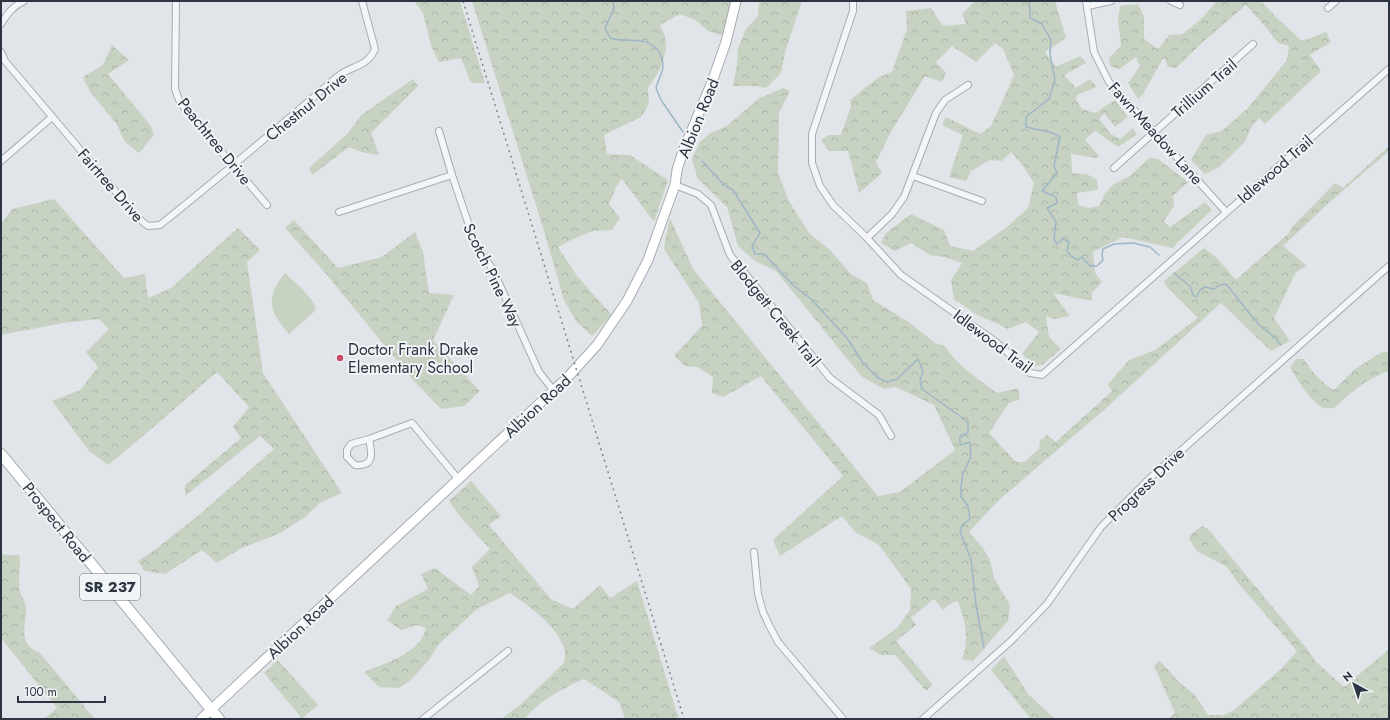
<svg xmlns="http://www.w3.org/2000/svg" width="1390" height="720" font-family="Jost,sans-serif">
	<defs>
		<pattern id="forest-crowns" width="20" height="18" patternUnits="userSpaceOnUse"><rect width="20" height="18" fill="#c8d2c3"/><path d="M2 6a3 3 0 1 1 6 0M12 15a3 3 0 1 1 6 0" fill="none" stroke="#acb5a9"/></pattern>
	</defs>
	<rect width="100%" height="100%" fill="#e1e5e9"/>
	<g fill="url(#forest-crowns)">
		<path d="M414 1H460L485 83H471L461 58 439 62 431 46 423 13Z"/>
		<path d="M472 1H734L724 36 708 31 695 20 680 14 660 25 665 36 666 49 661 68 648 88 649 104 641 117 604 135 607 154 630 155 668 180 654 222 622 179 616 187 609 204 620 218 612 230 592 231 569 241 558 247 577 276 612 315 592 336 576 321 564 300 544 231Z"/>
		<path d="M759 1H802L786 49 781 73 766 88 758 86H733L737 65 738 48 746 29 758 16Z"/>
		<path d="M975 1H1055L1066 38 1045 52 1056 67 1080 56 1086 63 1064 75 1076 88 1090 79 1097 87 1077 95 1076 100 1082 109 1095 113 1115 100 1128 117 1115 127 1104 113 1099 119 1111 134 1120 139 1133 128 1137 135 1118 147 1095 131 1085 140 1099 156 1095 158 1071 154 1072 173 1087 174 1097 180 1098 190 1077 193 1078 205 1088 208 1099 206 1105 193 1114 184 1130 176 1149 158 1158 159 1188 182 1173 196 1174 206 1164 221 1170 227 1205 202 1212 210 1172 248 1123 237 1093 252 1095 273 1102 282 1092 293V301L1053 293 1070 316 1054 319 1046 316 1049 337 1061 349 1042 365 1035 366 1022 354 1039 332 1026 322 1008 329 994 322 977 315 954 299 951 280 962 263 944 257 930 255 911 243 895 251 881 243 886 233 911 214 944 230 950 246 973 251 1008 226 1028 208 1034 183 1022 164 1011 152 1002 161 990 160 971 171 966 181 949 177 963 135 942 125 946 117 980 134 991 126 1014 75 1003 49 995 43 976 62 952 46 936 62 946 73 942 82 925 76 891 132 876 162 882 173 859 193 848 151H829L821 140 828 135H841L851 106 850 100 879 77 892 72 905 35 907 28 906 11 931 8 943 26 966 24 962 14Z"/>
		<path d="M1216 1H1261L1278 19 1302 41 1326 32 1331 42 1310 55 1321 71 1265 124 1259 118 1252 126 1245 142 1219 167 1205 174 1191 160 1206 135 1222 131 1248 108 1287 60 1289 46 1278 43 1264 25 1246 5 1203 42 1176 68 1168 67 1164 57 1143 94 1138 99 1128 83 1140 66 1136 57 1119 69 1110 66 1109 58 1121 46 1118 19 1120 6 1138 4 1144 16V39L1158 49 1169 35 1183 34 1202 18 1216 2Z"/>
		<path d="M112 45 129 60 108 74 151 126 154 135 139 153 125 142 116 123 90 92 83 77 103 65Z"/>
		<path d="M413 79 418 86 371 133 379 155 361 152 349 147 312 175 309 168 348 133 361 115Z"/>
		<path d="M783 88 790 91 779 113 778 173 789 201 809 233 829 249 852 275 867 283 873 300 910 323 935 343 945 346C956 365 980 380 997 393L1018 388 1020 399 1009 403 989 433 1016 462H1024L1039 449 1040 440 1047 435 1056 442 1112 391 1108 384 1129 360 1155 350 1198 318 1166 286 1164 281 1204 248 1216 257 1236 280 1289 233 1293 226 1335 183 1343 188 1389 146V151L1332 200 1283 246 1307 266 1296 272 1274 318 1290 341 1271 351 1221 303 1104 410 999 500 969 532 983 548 990 560 994 578 1010 605 1008 621 973 661 962 659C970 637 965 622 958 601L950 604 943 610 934 599 911 618 916 625 896 641 933 685 926 691 895 655H881L869 648 897 628 910 610 911 589 879 545 855 532 842 516 780 556 773 540 843 476 761 376 723 397 712 393 713 377 697 367 685 366 674 356 702 326 699 303 664 249 665 241 670 218 693 269 878 496 900 492 955 450 934 405 896 387 884 389 861 376 776 271 755 261 738 246 727 207 698 179 692 159 699 143 710 133 727 126 758 99Z"/>
		<path d="M54 199 124 278 145 274 148 298 171 288 238 228 260 250 247 262 263 373 342 493 321 502 305 517 280 533 240 549 217 563 202 550 165 574 144 571 138 561 156 549 200 514 274 449 260 436 185 496V485L241 438 233 427 249 407 217 372 143 436 108 465 89 451 52 401 80 390 98 367 86 352 109 329 99 319 63 323 1 335V224L12 209Z"/>
		<path d="M294 220 338 268 382 257 415 232 423 252 429 293 454 295 433 340 480 391 464 406 442 409 439 407 412 379 327 275 285 228Z"/>
		<path d="M1382 352H1389V371C1367 378 1350 393 1334 408 1331 408 1327 409 1324 408 1312 404 1296 379 1290 367L1296 359H1304C1312 372 1321 382 1334 390L1354 370Z"/>
		<path d="M471 481 501 516 489 525 551 599 573 609 600 585 610 598 637 581 678 717 675 719H625L619 702 584 679C565 687 537 702 525 719H501L520 705 564 663C564 659 566 652 564 648 556 625 529 606 510 593L477 609 437 646 429 660 411 680 399 688 379 687 364 672C385 663 420 654 426 628L417 625 401 630 387 620 396 606 428 589 421 574 435 568 471 595 479 586 472 567 490 549 461 518 449 501Z"/>
		<path d="M1202 526 1208 529 1308 650 1316 662 1344 687 1389 649V719H1168L1175 713 1154 666 1159 661 1163 664 1179 682 1195 695 1208 715H1223L1233 711 1283 667 1297 651 1238 583 1227 567 1197 551 1189 539 1190 535Z"/>
		<path d="M1 553 6 555H19L20 560C20 570 18 581 20 591 21 597 26 602 26 608 26 626 17 644 40 653L95 719H44L57 708 1 638Z"/>
		<path d="M1004 656 1029 695 1055 719H1031L991 670Z"/>
		<path d="M278 660 318 705 301 719H299L300 716 264 673Z"/>
	</g>
	<path fill="#c8d2c3" d="M285 273C294 282 314 297 316 310L289 334C269 312 265 297 285 273Z"/>
	<g fill="none" stroke-linecap="round" stroke-linejoin="round">
		<g stroke="#9fb6c7" stroke-width="1.5">
			<path d="M613 1 614 8 605 28 610 38C629 44 646 34 659 52 661 56 663 63 663 67 663 71 657 83 656 88L661 100 683 132"/>
			<path d="M1029 1 1030 10V18L1042 24 1051 40 1050 54 1055 80 1049 99 1026 117V127L1053 133 1060 137 1054 166 1057 173 1042 191 1056 197 1057 203 1047 208 1056 222 1054 239 1057 244 1063 239 1069 242 1067 251 1071 256 1078 260 1082 257 1090 266H1097L1103 260 1102 255 1103 249 1114 244 1133 243 1150 247 1159 255"/>
			<path d="M702 161 724 185 733 190 760 233 752 246 755 254H764L793 285 811 299 847 338 863 363 878 378 888 382 897 379 918 359 923 371 920 381 922 389 968 422V433L960 436V445L970 442 971 457 963 473 961 486V497L968 506 970 519 962 525 960 532 971 559 976 605 984 648"/>
			<path d="M1174 273 1190 286 1193 295 1196 297 1200 290 1205 287 1214 289 1220 285 1226 284 1259 325 1273 336 1281 345"/>
		</g>
		<g stroke="#a7acb3" stroke-width="8">
			<g id="street">
				<path d="M176 1 175 89 179 100 186 110 267 205"/>
				<path d="M853 1V11L812 134V163L820 186 833 205 867 238 901 275 996 342 1030 373 1042 375 1389 69"/>
				<path d="M1086 1 1094 52 1109 82 1226 212"/>
				<path d="M1171 1 1180 5"/>
				<path d="M1088 6 1111 1"/>
				<path d="M1328 8 1336 1"/>
				<path d="M1 24C7 14 13 6 24 1"/>
				<path d="M1 52 5 61 138 218 148 226 160 225C220 177 279 127 337 77 351 65 367 68 375 49L362 1"/>
				<path d="M439 131 452 175 475 243 493 270 539 372 554 391"/>
				<path d="M1 161 52 117"/>
				<path d="M1114 168 1253 44"/>
				<path d="M913 176 982 201"/>
				<path d="M675 185 698 194 711 205 730 255 830 378 879 415 891 436"/>
				<path d="M339 212 452 175"/>
				<path d="M867 238 892 214 904 197 936 113 945 100 968 85"/>
				<path d="M369 439C372 453 375 467 355 465L347 457V450L351 444 369 439 412 423 459 480"/>
				<path d="M754 552 758 594 763 612 769 625 778 642 843 719"/>
				<path d="M423 719 508 651"/>
				<path d="M923 719 1011 641 1047 604 1101 527 1149 479 1389 266"/>
			</g>
		</g>
		<g stroke="#a7acb3" stroke-width="11">
			<path id="secondary" d="M201 719 567 378 597 345 627 301 648 260 675 185 677 170 683 151 712 82 726 42 736 1"/>
		</g>
		<g stroke="#a1abb4" stroke-width="12">
			<path id="primary" d="M1 454 219 719"/>
		</g>
		<use href="#street" stroke="#f4f5f8" stroke-width="6"/>
		<use href="#secondary" stroke="#fff" stroke-width="9"/>
		<use href="#primary" stroke="#fff" stroke-width="10"/>
		<path stroke="#7c8692" stroke-width="1.5" stroke-dasharray="2 4" stroke-linecap="butt" d="M463 1 684 719"/>
	</g>
	<circle fill="#c64f6c" stroke="#f1f4f7" stroke-width="1.5" cx="340" cy="358" r="4"/>
	<g text-anchor="middle" stroke-width="4" stroke-linejoin="round" paint-order="stroke">
		<rect fill="#f1f4f7" stroke="#666e77" stroke-width="1" x="80" y="574" width="60" height="26" rx="3"/>
		<g font-size="15" font-weight="bold" fill="#2b3440">
			<text x="110" y="592">SR 237</text>
		</g>
		<g font-size="16" fill="#2b3440" stroke="#f1f4f7">
			<text transform="translate(1204 88) rotate(-41)" y="6">Trillium Trail</text>
			<text transform="translate(306 106) rotate(-39)" y="6">Chestnut Drive</text>
			<text transform="translate(698 118) rotate(-68)" y="6">Albion Road</text>
			<text transform="translate(1156 133) rotate(48)" y="6">Fawn-Meadow Lane</text>
			<text transform="translate(215 141) rotate(51)" y="6">Peachtree Drive</text>
			<text transform="translate(1275 169) rotate(-41)" y="6">Idlewood Trail</text>
			<text transform="translate(111 185) rotate(49)" y="6">Fairtree Drive</text>
			<text transform="translate(493 275) rotate(64)" y="6">Scotch Pine Way</text>
			<text transform="translate(776 313) rotate(51)" y="6">Blodgett Creek Trail</text>
			<text transform="translate(993 341) rotate(37)" y="6">Idlewood Trail</text>
			<text transform="translate(537 406) rotate(-43)" y="6">Albion Road</text>
			<text transform="translate(1146 484) rotate(-44)" y="6">Progress Drive</text>
			<text transform="translate(57 522) rotate(51)" y="6">Prospect Road</text>
			<text transform="translate(300 627) rotate(-43)" y="6">Albion Road</text>
		</g>
		<g font-size="16" fill="#2b3440" stroke="#f1f4f7" text-anchor="start">
			<text x="348" y="355">Doctor Frank Drake<tspan x="348" dy="18">Elementary School</tspan></text>
		</g>
	</g>
	<rect width="1390" height="720" fill="none" stroke="#2b3440" stroke-width="4"/>
	<g transform="translate(1354 684) rotate(320)" stroke="#f1f4f7" stroke-width="3" paint-order="stroke">
	<path d="M0-3L7 15L0 10L-7 15Z" fill="#2b3440"/>
	<text y="-6" font-size="11" font-weight="bold" text-anchor="middle" fill="#2b3440">N</text>
	</g>
	<path d="M18 696v6h87v-6" fill="none" stroke="#2b3440" stroke-width="2"/>
	<text x="24" y="696" font-size="12" fill="#2b3440" stroke="#f1f4f7" stroke-width="3" paint-order="stroke">100 m</text>
</svg>
